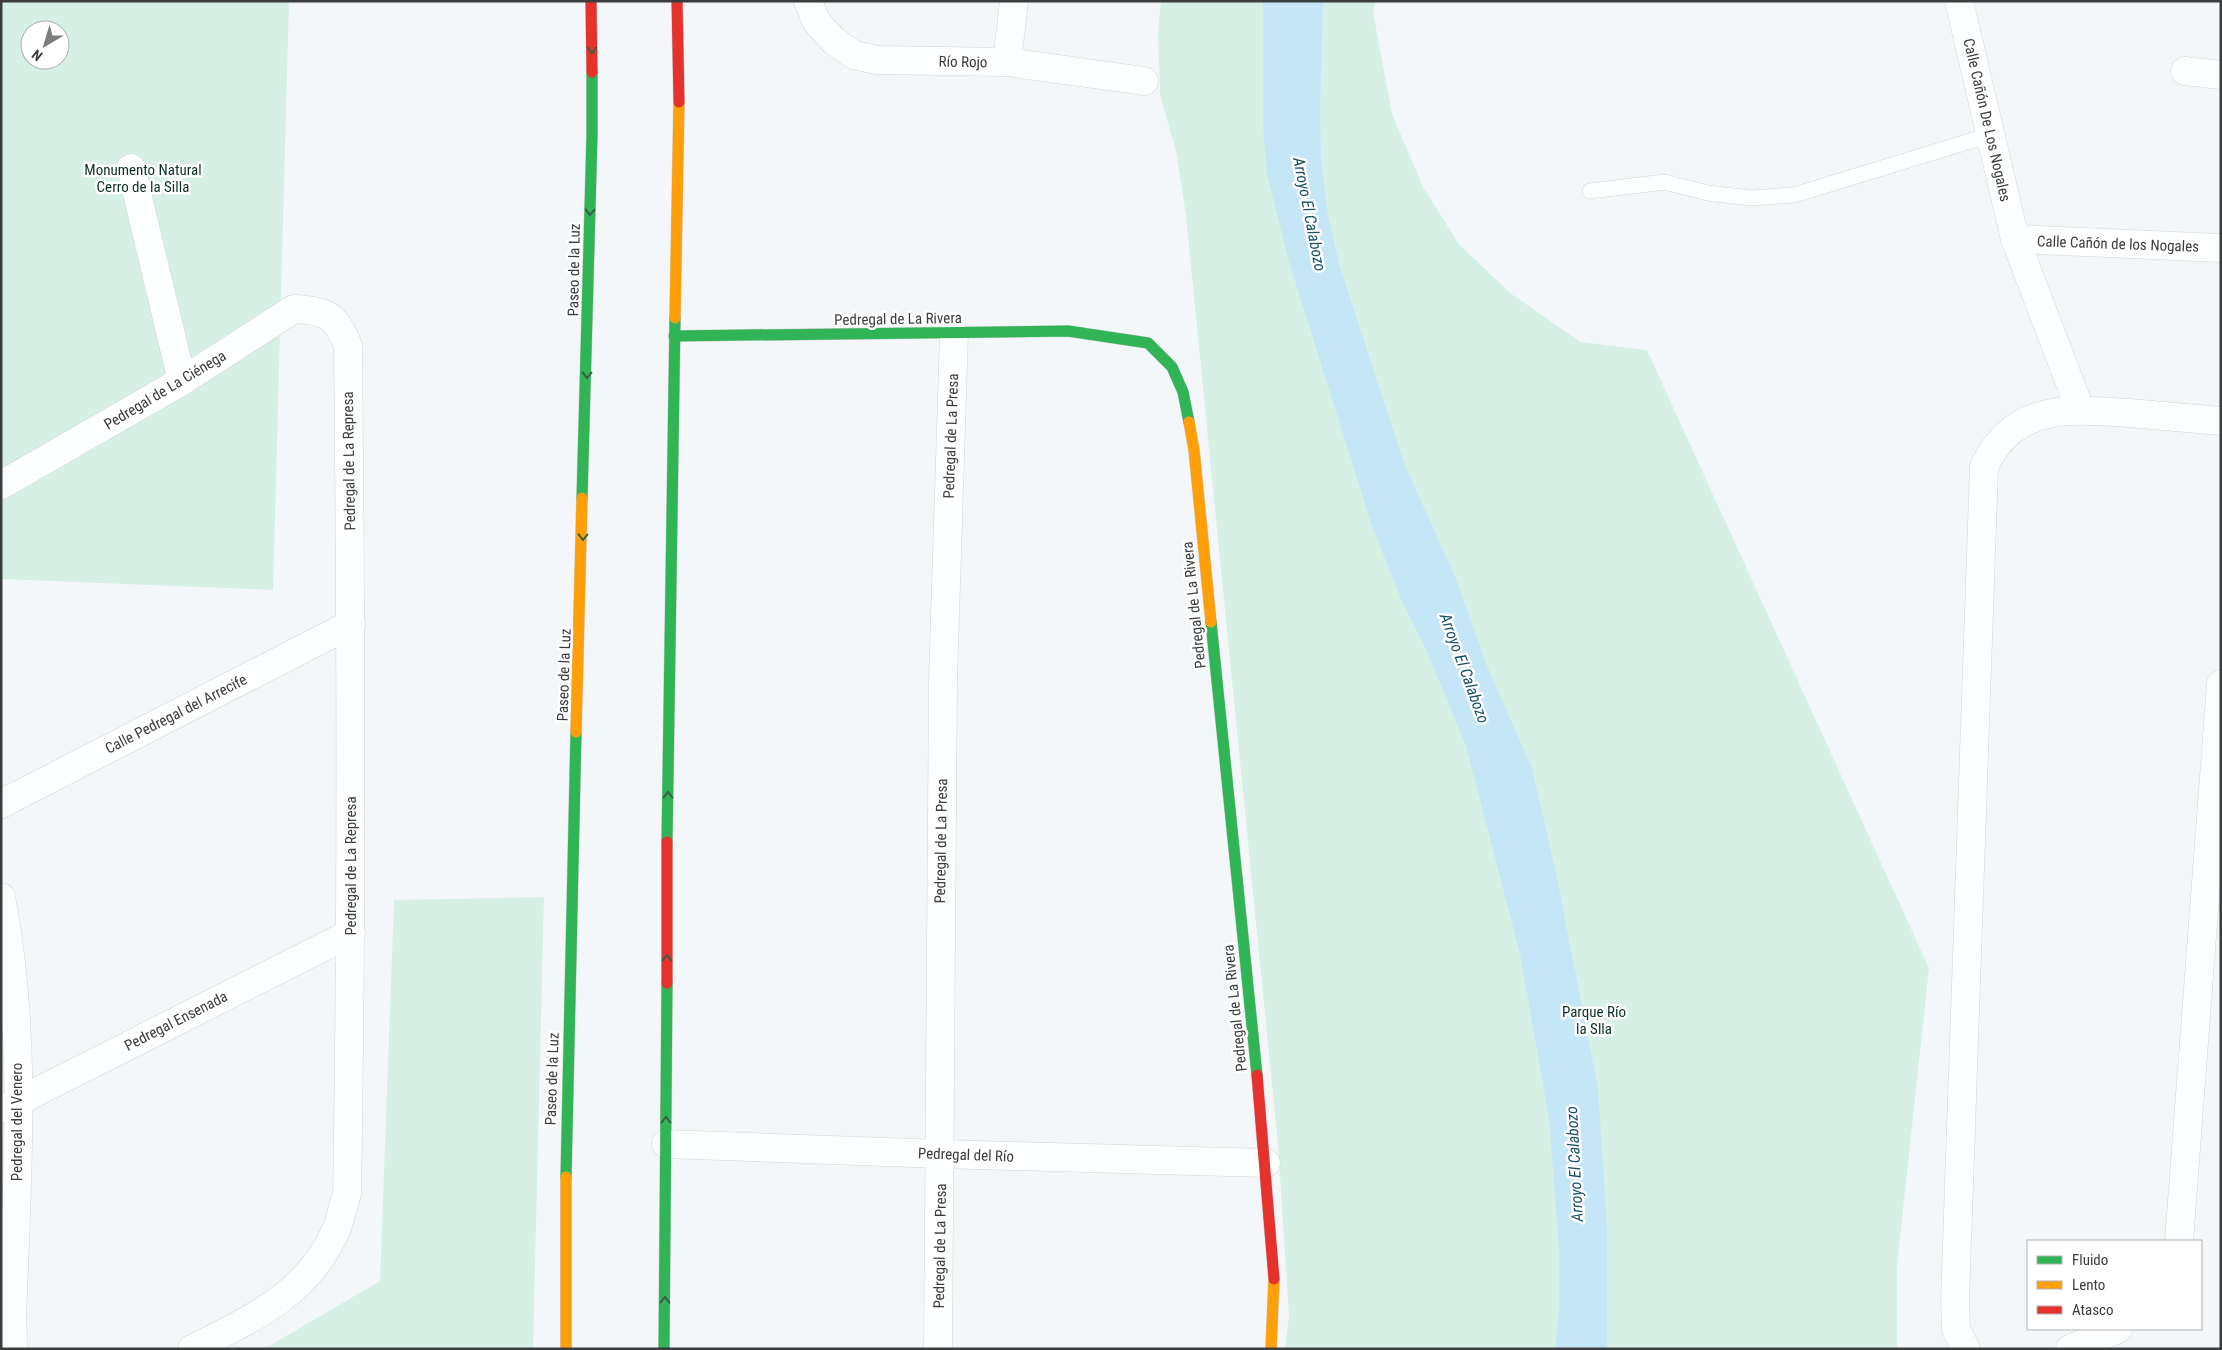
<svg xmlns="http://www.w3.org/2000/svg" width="2222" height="1350" font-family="'Roboto Condensed',sans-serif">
	<rect width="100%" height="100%" fill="#f4f7f9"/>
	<g fill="#d7f0e5" fill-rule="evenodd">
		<path d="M1 1H289L273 590 1 579ZM30 30H60V60H30Z"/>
		<path d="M1161 1H1376L1373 12 1392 114 1423 187 1459 244 1510 293 1581 342 1647 350 1929 968 1897 1266V1349H1285L1289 1316 1278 1145 1186 216 1176 151 1160 95 1158 33Z"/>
		<path d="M544 897 533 1349H264L380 1281 394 900Z"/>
	</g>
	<path fill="#c4e6f7" d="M1263 1H1323L1320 110 1321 161 1328 215 1340 267 1404 463 1456 579 1487 666 1532 768 1556 873 1598 1088 1607 1226V1349H1555L1559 1310V1249L1549 1118 1520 954 1466 746 1425 647 1403 604 1371 523 1289 262 1267 174 1263 126Z"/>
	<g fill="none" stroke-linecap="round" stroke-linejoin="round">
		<g stroke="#d2d4d5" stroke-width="16">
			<path id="lane" d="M1590 191 1665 182 1708 193 1751 198 1794 195 1990 135"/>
		</g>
		<g stroke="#d2d4d5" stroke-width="29">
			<g id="street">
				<path d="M808 1 816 21 833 40 854 55 877 60 1007 62 1144 81"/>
				<path d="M1959 1 2015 239 2080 409"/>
				<path d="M1007 62 1014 1"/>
				<path d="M2185 71 2221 75"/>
				<path d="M131 168 182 381"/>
				<path d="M2015 239 2221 248"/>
				<path d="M1 485 182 381 294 309C326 310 337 316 348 346 351 629 352 911 347 1194 343 1205 341 1217 337 1228 308 1295 253 1318 192 1349"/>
				<path d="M1 804 351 624"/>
				<path d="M1 897C28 1036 17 1179 12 1319L14 1349"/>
				<path d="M5 1108 351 933"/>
				<path d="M666 1144 941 1154 1266 1163"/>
				<path d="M2179 1241 2221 684"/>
				<path d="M938 1349 943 679 954 334"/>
				<path d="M1966 1349 1956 1329 1955 1300 1984 467C2014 403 2069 409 2129 413 2160 416 2190 418 2221 421"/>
				<path d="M2070 1349 2118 1329"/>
			</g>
		</g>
		<g stroke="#d2d4d5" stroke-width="12">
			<g id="fast">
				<path d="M674 336 1068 331 1148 343 1172 367 1183 392 1189 422"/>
				<path d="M582 498 592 135V72"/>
				<path d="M1211 622 1257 1075"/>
				<path d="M667 842 675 318"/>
				<path d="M566 1177 576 732"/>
				<path d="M664 1349 667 983"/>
			</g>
		</g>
		<g stroke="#d2d4d5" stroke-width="12">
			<g id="slow">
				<path d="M675 318 679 102"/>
				<path d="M1189 422 1194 450 1211 622"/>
				<path d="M576 732 582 498"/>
				<path d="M566 1177V1349"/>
				<path d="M1271 1349 1274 1279"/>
			</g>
		</g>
		<g stroke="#d2d4d5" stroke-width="12">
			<g id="jam">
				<path d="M591 1 592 72"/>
				<path d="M677 1 679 102"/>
				<path d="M667 983V842"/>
				<path d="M1257 1075 1274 1279"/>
			</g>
		</g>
		<use href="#lane" stroke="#fdfefe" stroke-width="15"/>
		<use href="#street" stroke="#fdfefe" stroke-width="28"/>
		<use href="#fast" stroke="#30b455" stroke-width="11"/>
		<use href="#slow" stroke="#ff9f0a" stroke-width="11"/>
		<use href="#jam" stroke="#e5322d" stroke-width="11"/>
	</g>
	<defs><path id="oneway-chevron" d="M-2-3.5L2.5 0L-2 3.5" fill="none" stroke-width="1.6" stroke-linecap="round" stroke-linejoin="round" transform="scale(1.25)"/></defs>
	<g stroke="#376044">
		<use href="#oneway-chevron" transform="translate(592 50) rotate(90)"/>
		<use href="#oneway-chevron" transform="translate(590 212) rotate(91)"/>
		<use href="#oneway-chevron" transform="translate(587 375) rotate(91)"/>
		<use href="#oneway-chevron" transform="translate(583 537) rotate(91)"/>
		<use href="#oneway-chevron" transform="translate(668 795) rotate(-90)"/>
		<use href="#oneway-chevron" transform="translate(667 958) rotate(-90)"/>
		<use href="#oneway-chevron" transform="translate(666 1120) rotate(-90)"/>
		<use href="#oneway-chevron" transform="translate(665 1300) rotate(-89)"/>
	</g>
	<g text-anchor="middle" stroke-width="5" stroke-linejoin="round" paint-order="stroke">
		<g font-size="15" fill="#3a3c3d" stroke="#fff">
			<text transform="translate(963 62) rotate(1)" y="5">Río Rojo</text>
			<text transform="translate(1987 120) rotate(77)" y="5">Calle Cañón De Los Nogales</text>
			<text transform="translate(2118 244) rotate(2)" y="5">Calle Cañón de los Nogales</text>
			<text transform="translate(574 270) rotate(-89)" y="5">Paseo de la Luz</text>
			<text transform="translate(898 319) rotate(-1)" y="5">Pedregal de La Rivera</text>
			<text transform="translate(165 390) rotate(-31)" y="5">Pedregal de La Ciénega</text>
			<text transform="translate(951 436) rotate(-88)" y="5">Pedregal de La Presa</text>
			<text transform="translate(349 461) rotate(-91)" y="5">Pedregal de La Represa</text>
			<text transform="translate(1194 605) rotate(-96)" y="5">Pedregal de La Rivera</text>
			<text transform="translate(564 675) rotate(-88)" y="5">Paseo de la Luz</text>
			<text transform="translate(176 714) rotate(-27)" y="5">Calle Pedregal del Arrecife</text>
			<text transform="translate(941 841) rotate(-89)" y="5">Pedregal de La Presa</text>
			<text transform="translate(351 866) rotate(-90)" y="5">Pedregal de La Represa</text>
			<text transform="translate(1235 1008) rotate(-96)" y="5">Pedregal de La Rivera</text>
			<text transform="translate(176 1021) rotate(-27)" y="5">Pedregal Ensenada</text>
			<text transform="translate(552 1079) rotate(-88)" y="5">Paseo de la Luz</text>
			<text transform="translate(17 1122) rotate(-90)" y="5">Pedregal del Venero</text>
			<text transform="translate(966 1155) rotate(2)" y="5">Pedregal del Río</text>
			<text transform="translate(940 1246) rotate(-89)" y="5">Pedregal de La Presa</text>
		</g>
		<g font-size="15" fill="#0a3223" stroke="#fff">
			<text x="143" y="175">Monumento Natural<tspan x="143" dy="17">Cerro de la Silla</tspan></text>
			<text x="1594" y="1017">Parque Río<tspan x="1594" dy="17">la Slla</tspan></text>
		</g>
		<g font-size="16" font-style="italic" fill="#145067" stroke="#fff">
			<text transform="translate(1310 214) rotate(79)" y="6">Arroyo El Calabozo</text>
			<text transform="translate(1465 668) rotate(70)" y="6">Arroyo El Calabozo</text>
			<text transform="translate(1574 1164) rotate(-93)" y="6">Arroyo El Calabozo</text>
		</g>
	</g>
	<rect width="2222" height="1350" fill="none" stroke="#3a3c3d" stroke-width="5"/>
	<rect x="2027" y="1240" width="175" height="90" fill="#ffffff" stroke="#b0b1b1"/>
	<rect x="2037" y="1256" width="25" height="8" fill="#30b455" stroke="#b0b1b1"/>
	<text x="2072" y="1265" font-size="15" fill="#3a3c3d">Fluido</text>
	<rect x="2037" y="1281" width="25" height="8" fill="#ff9f0a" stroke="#b0b1b1"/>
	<text x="2072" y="1290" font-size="15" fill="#3a3c3d">Lento</text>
	<rect x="2037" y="1306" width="25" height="8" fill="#e5322d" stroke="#b0b1b1"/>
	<text x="2072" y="1315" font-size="15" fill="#3a3c3d">Atasco</text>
	<g transform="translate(45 45) rotate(218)"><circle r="24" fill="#ffffff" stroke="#b0b1b1"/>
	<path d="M0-4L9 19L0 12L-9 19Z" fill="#7b7d7f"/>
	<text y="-8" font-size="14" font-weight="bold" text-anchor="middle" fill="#3a3c3d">N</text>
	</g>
</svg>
